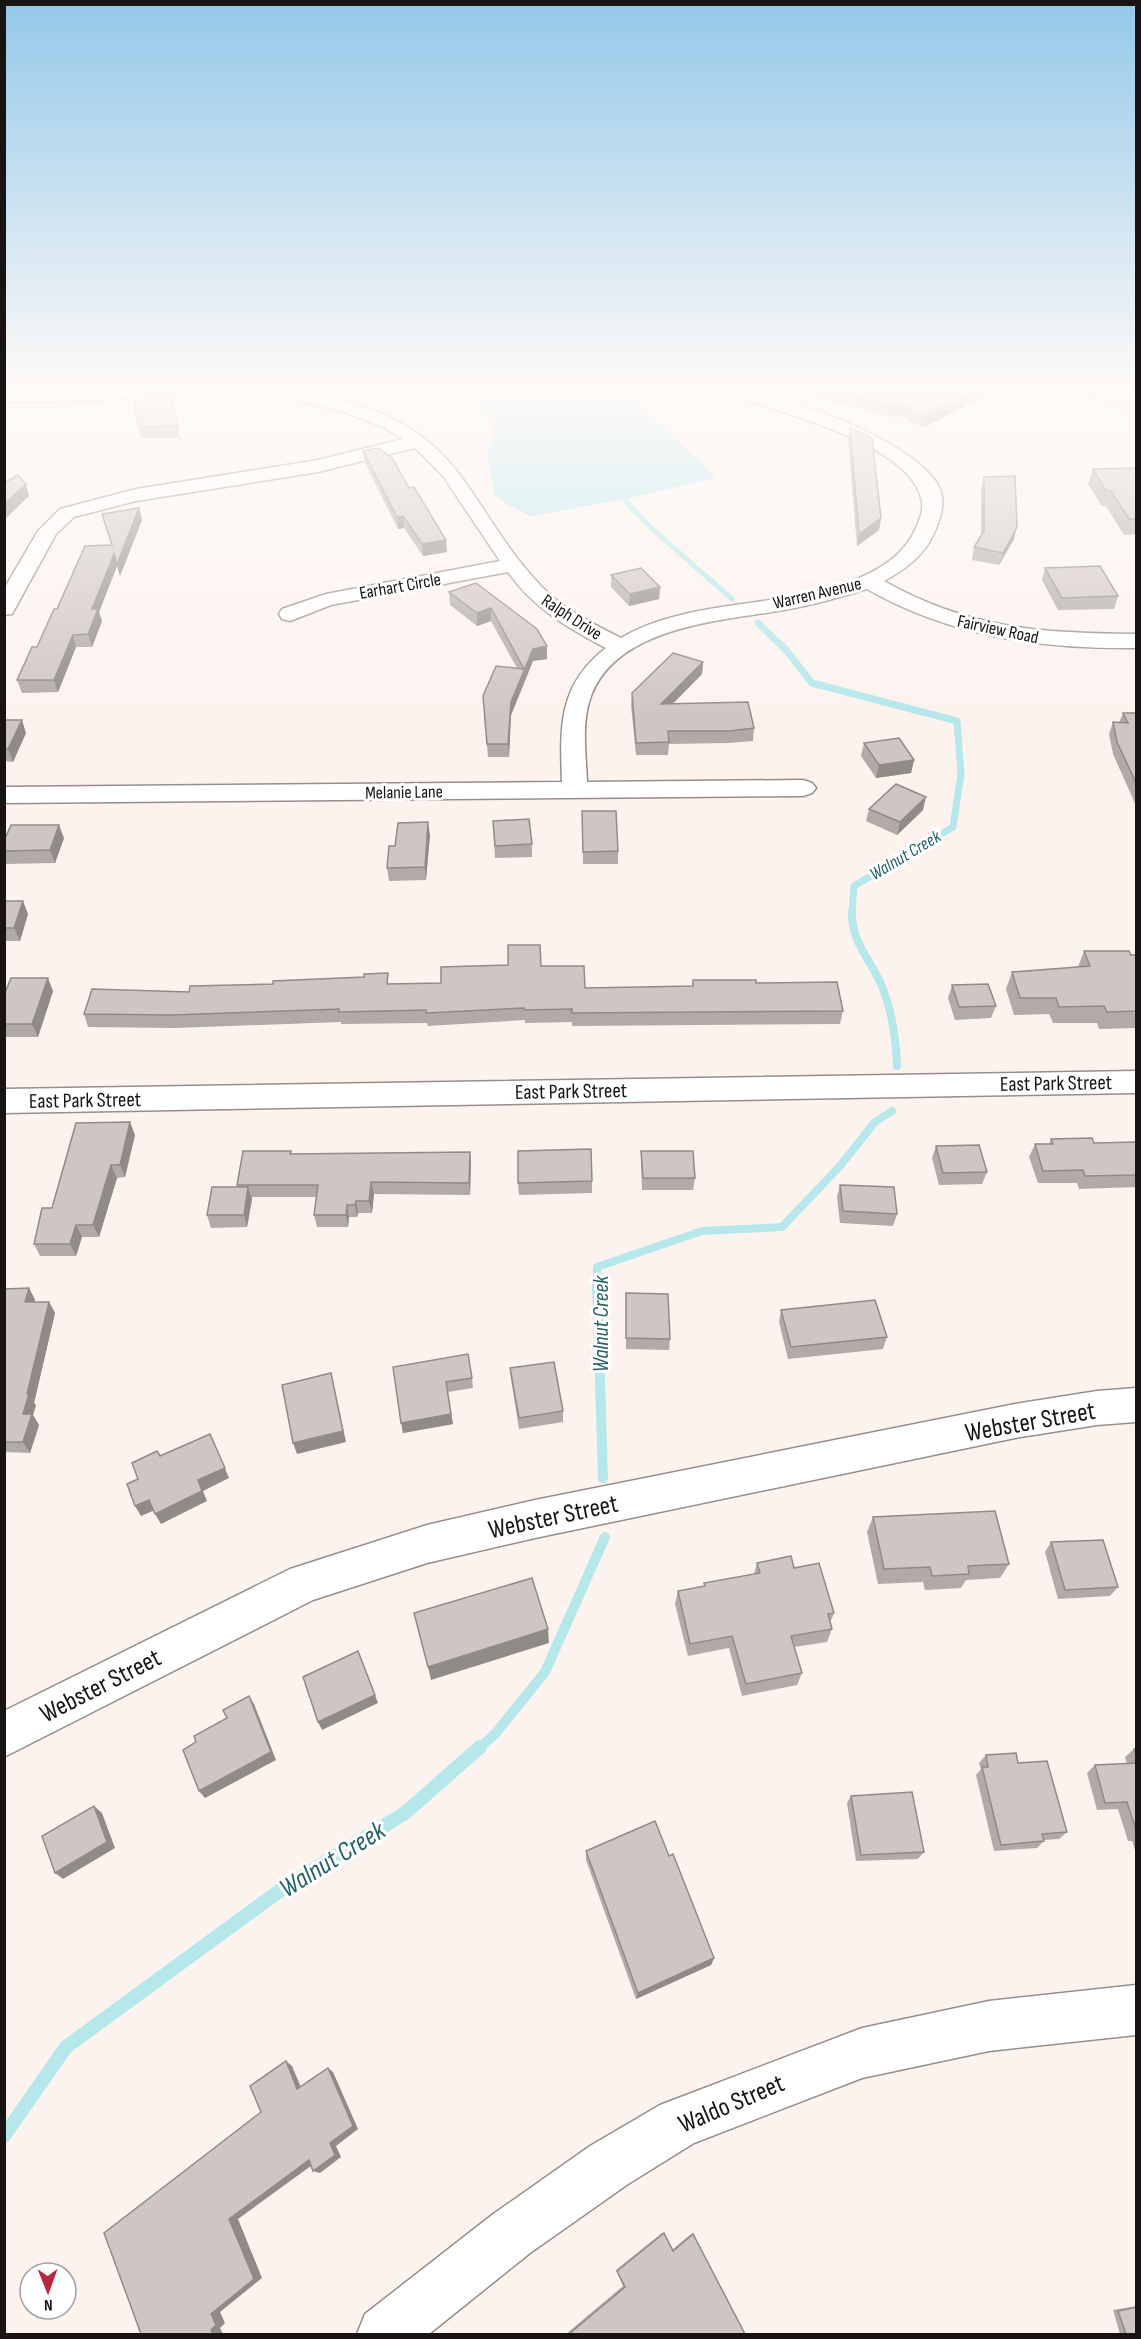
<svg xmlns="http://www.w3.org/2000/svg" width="1141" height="2339" font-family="'Sofia Sans Condensed',sans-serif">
	<rect width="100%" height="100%" fill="#fcf3ef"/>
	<path fill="#b6e7eb" d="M459 391H629L635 402 701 462 715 478 626 499 531 516 506 504 494 494 487 450 493 434 492 422 476 402Z"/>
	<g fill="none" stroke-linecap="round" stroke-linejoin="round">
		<path stroke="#b6e7eb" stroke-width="5" d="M617 492 650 527 732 599"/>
		<path stroke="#b6e7eb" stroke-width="7" d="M758 623 786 650 812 683 957 721 961 774 953 827 854 886 852 913"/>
		<g stroke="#b6e7eb" stroke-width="8">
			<path d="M852 912C851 941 870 959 881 984 892 1010 896 1038 897 1066"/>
			<path d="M597 1282V1267L702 1231 782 1227 840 1166 875 1122 892 1111"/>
		</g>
		<g stroke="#b6e7eb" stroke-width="10">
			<path d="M597 1281 603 1478"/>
			<path d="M478 1749 495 1734 545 1672 605 1537"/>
		</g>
		<path stroke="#b6e7eb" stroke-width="14" d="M4 2136 66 2047 282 1889 405 1813 480 1747"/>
		<g stroke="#968e8b" stroke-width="3">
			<g id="minor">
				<path d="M157 391C148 402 26 402 4 402V392Z"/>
				<path d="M274 391C300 389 325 395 350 402 468 437 468 509 541 586 563 609 593 624 621 638 646 623 671 617 698 611 761 598 887 597 916 528 920 518 923 513 922 502 914 444 775 410 726 395L723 391C773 387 915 440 939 487 946 502 941 517 935 531 925 555 906 569 884 581 969 629 1041 633 1136 634V648C1041 649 951 637 867 589 838 598 809 606 778 611 718 621 617 627 591 696 581 723 586 754 587 782L803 780 812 783 816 788 812 793 803 796 4 803V787L562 782C560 727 558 685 606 648 568 628 533 608 508 572L331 605 290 621 282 619 279 614 282 609 326 594 500 561 443 476 415 448 318 472 136 501 74 517 56 534 12 614 4 615V589L38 531 60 509 136 489 318 460 403 439 381 426 347 413 277 395Z"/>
				<path d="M1136 1071V1093L4 1113V1089Z"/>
				<path d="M1136 1388V1422L1097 1425 1015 1438 535 1538 427 1563 313 1600 4 1757V1711L290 1569 427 1525 535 1500 1015 1404 1097 1391Z"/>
				<path d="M1136 1985V2035L989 2051 862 2078 694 2143 628 2184 530 2253 429 2334H357L365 2314 492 2215 590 2146 660 2105 862 2028 989 2001Z"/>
			</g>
		</g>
		<g stroke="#d1d0d0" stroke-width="3">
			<path id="major" d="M1072 391H1099L1136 402V412L1075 395Z"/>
		</g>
		<use href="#minor" fill="#fff" fill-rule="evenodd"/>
		<use href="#major" fill="#feccda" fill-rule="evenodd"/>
	</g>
	<g fill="#b2aaa8">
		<path d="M143 391H170L181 443 178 438H141L139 427 147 400 144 398Z"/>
		<path d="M795 391H992V392L924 427 912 423 897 414 891 417Z"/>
		<path d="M850 428 881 518 879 530 857 546 848 439Z"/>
		<path d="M363 451 409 488 447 552 423 556 404 528 398 529 365 463Z"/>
		<path d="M1137 468V534L1124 535 1106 506H1102L1088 484 1093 469Z"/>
		<path d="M984 477 1014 539 999 565 972 560 974 547 981 536V489Z"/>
		<path d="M139 508 142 520 120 576 117 566 99 612 102 621 92 647H76L58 692 22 693 17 680 37 647 57 609 111 545Z"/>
		<path d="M1045 568 1118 596 1114 609 1058 610 1042 580Z"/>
		<path d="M611 575 660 587 659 599 629 606 611 587Z"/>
		<path d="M476 583 547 659 533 661 511 715 509 757H488L483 696 517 668 491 621 477 626 450 605 449 592Z"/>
		<path d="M703 662 702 674 673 704 754 728 753 741 729 743 669 744 668 755H636L631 705 632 693Z"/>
		<path d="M1123 713H1137V808L1113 754 1109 734 1113 722 1119 723Z"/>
		<path d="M4 720 26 733 13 762 4 761Z"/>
		<path d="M864 743 914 760 911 773 876 778 861 756Z"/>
		<path d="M869 809 923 810 897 835 866 821Z"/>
		<path d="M582 811 618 851V864H583Z"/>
		<path d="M493 821 532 844V857L495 858Z"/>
		<path d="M430 835 426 880 389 881 387 868 395 846Z"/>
		<path d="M64 838 55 863 6 864 4 861V841Z"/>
		<path d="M4 901 28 914 20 941H4Z"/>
		<path d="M1084 951 1137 955V1028L1099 1029 1097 1023H1053L1049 1014 1014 1015 1006 989 1012 972 1078 967Z"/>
		<path d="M541 966 585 988 692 986 693 980 756 983 843 1011 840 1024 572 1026V1022L525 1023V1020L428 1026 427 1023 341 1024V1022L175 1028 88 1027 84 1014 189 992 441 983Z"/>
		<path d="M952 985 996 1006 991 1018 955 1020 948 998Z"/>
		<path d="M53 991 38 1037H4V995Z"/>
		<path d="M135 1135 125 1177 117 1178 99 1237H82L76 1256H40L34 1244 52 1208Z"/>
		<path d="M1051 1139 1094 1143 1137 1142V1187L1079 1189 1077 1183H1038L1029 1157 1035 1144H1049Z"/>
		<path d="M936 1146 987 1172 982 1184 939 1185 932 1158Z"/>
		<path d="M291 1151 292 1154 470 1152 471 1164 470 1195 374 1194 372 1213H358L357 1217H349L348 1227H317L314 1215 317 1197H252V1199L247 1227 211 1228 207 1215 237 1187V1185Z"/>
		<path d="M641 1151 695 1178 693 1190H642L641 1163Z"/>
		<path d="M592 1181V1193L519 1195 518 1183Z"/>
		<path d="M840 1185 897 1214 893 1226 840 1223 837 1197Z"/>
		<path d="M29 1288 35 1300V1302H49L55 1313 34 1403 36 1405 33 1415 39 1425 30 1453 4 1452V1289Z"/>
		<path d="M626 1293 670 1339 669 1350 626 1349Z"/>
		<path d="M781 1310 887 1337 883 1349 788 1359 779 1322Z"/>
		<path d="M393 1367 472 1378 473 1388 448 1392 453 1424 403 1433Z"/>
		<path d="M510 1368 563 1411V1422L519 1429 511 1379Z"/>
		<path d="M873 1517 1009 1564 1000 1578 966 1580 961 1588 925 1590 923 1582 878 1584 867 1532Z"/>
		<path d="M1051 1542 1118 1587 1110 1596 1058 1599 1045 1552Z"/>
		<path d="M757 1563 794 1568 834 1613 830 1623 832 1629 827 1642 794 1647 802 1673 797 1685 742 1696 729 1648 688 1656 675 1604 678 1591 704 1587V1583L754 1574Z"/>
		<path d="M1134 1749H1137V1856L1132 1841H1128L1118 1809 1097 1810 1087 1773 1095 1765 1127 1764 1125 1757Z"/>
		<path d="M986 1755 1018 1763 1067 1832 1059 1839 1044 1840V1841L1037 1848 994 1851 976 1775 981 1769 979 1763Z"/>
		<path d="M851 1796 924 1852 918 1859 856 1861 847 1803Z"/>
		<path d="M586 1851 669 1856 714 1958 711 1965 636 1999 586 1860Z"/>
		<path d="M662 2233H664L673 2249 690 2235 693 2234 745 2334H566L623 2286 616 2270Z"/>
		<path d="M1137 2306V2334H1120L1113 2310Z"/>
	</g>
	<g fill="#918b88">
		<path d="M975 391H992V392L924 427 926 415Z"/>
		<path d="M899 402 897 414 891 417 893 406Z"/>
		<path d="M26 484 29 496 4 520V504Z"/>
		<path d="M139 508 142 520 120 576 117 564Z"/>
		<path d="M403 516 404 528 398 529 397 517Z"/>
		<path d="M881 518 879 530 857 546 859 534Z"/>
		<path d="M1017 527 1014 539 999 565 1003 553Z"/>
		<path d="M446 540 447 552 423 556 422 544Z"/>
		<path d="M114 554 117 566 99 612 102 621 92 647 88 634 92 609Z"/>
		<path d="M660 587 659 599 629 606 630 594Z"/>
		<path d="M491 608V621L477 626V613Z"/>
		<path d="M73 635 76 647 58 692 54 680Z"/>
		<path d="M547 646V659L533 661 511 715 509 757 508 744 511 702 533 649Z"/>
		<path d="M703 662 702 674 660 716 661 704Z"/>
		<path d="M22 720 26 733 13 762 8 749Z"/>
		<path d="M914 760 911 773 876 778 879 765Z"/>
		<path d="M926 797 923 810 897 835 900 822Z"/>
		<path d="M428 822 430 835 426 880 425 867Z"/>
		<path d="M59 825 64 838 55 863 50 850Z"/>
		<path d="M23 901 28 914 20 941 14 928Z"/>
		<path d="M48 978 53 991 38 1037 32 1024Z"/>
		<path d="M130 1122 135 1135 125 1177 120 1165Z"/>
		<path d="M470 1152 471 1164 470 1195 469 1183Z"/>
		<path d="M111 1165 117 1178 99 1237 93 1225Z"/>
		<path d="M371 1182 374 1194 372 1213 369 1201Z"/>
		<path d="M248 1187 252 1199 247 1227 244 1215Z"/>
		<path d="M356 1201 358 1213 357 1217 355 1205Z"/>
		<path d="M347 1205 349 1217 348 1227 346 1215Z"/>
		<path d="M76 1225 82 1237 76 1256 70 1244Z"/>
		<path d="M29 1288 35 1300 32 1314 25 1302Z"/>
		<path d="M49 1302 55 1313 34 1403 36 1405 33 1415 39 1425 30 1453 23 1442V1414L27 1394Z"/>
		<path d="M331 1373 346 1442 297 1454 293 1443Z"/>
		<path d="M451 1414 453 1424 403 1433 401 1423Z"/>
		<path d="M210 1434 229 1478 203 1491 207 1501 161 1524 155 1514 198 1480Z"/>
		<path d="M149 1500 155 1510 141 1516 135 1506Z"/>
		<path d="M548 1629 549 1643 431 1680 428 1667Z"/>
		<path d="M375 1695 378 1703 322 1730 318 1722Z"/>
		<path d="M249 1696 254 1704 276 1760 205 1798 199 1791Z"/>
		<path d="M94 1806 102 1813 115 1848 63 1879 55 1873Z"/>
		<path d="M714 1958 711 1965 636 1999 638 1993Z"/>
		<path d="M286 2061 292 2066 303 2092 297 2089Z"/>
		<path d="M328 2068 333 2072 358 2129 336 2146 341 2157 320 2173 313 2171 330 2143Z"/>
		<path d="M309 2160 315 2163 238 2219 262 2278 220 2312 225 2323 220 2328 223 2334H213L211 2330V2314L229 2219Z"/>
	</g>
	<g fill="#cfc6c3" stroke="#918b88" stroke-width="1.5">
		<path d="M145 391H170L179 431 175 426 139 427 134 402 153 400Z"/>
		<path d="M838 391H975L926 415 914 412 899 402 893 406Z"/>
		<path d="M850 428 872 438 881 518 859 534Z"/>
		<path d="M378 448 393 459 409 488 414 487 446 540 422 544 403 516 397 517 363 451Z"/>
		<path d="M1137 468V519H1129L1111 491H1106L1093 469Z"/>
		<path d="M18 475 26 484 4 504V483Z"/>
		<path d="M1015 476 1017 527 1003 553 974 547 984 531V477Z"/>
		<path d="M139 508 117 564 114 554 92 609H98L88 634 73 635 54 680H17L32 647H37L54 609H57L85 546 112 545 102 514Z"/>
		<path d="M1100 566 1118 596 1062 598 1045 568Z"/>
		<path d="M641 568 660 587 630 594 611 575Z"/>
		<path d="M476 583 537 629 547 646 533 649 511 702 508 744H487L483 696 496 666 524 669 491 608 477 613 449 592Z"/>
		<path d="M673 653 703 662 661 704 748 702 754 728 730 731H668L669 742 636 743 632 693Z"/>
		<path d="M1123 713H1137V785L1117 742 1113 722 1128 723Z"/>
		<path d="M4 720H22L8 749H4Z"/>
		<path d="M899 738 914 760 879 765 864 743Z"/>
		<path d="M896 784 926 797 900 822 869 809Z"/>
		<path d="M582 811H616L618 851 583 852Z"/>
		<path d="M529 819 532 844 495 846 493 821Z"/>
		<path d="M428 822 425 867 387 868 389 846H395L398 823Z"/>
		<path d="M11 825H59L50 850 4 851V841Z"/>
		<path d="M4 901H23L14 928H4Z"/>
		<path d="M508 945H540L541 966H584L585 988 693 986V980H756V983L837 982 843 1011 572 1013V1009L524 1010V1008L426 1013V1010L339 1012V1009L171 1015 84 1014 92 989 189 992 190 986 273 984V981L364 977V974L388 973 387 984 441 983V967L508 965Z"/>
		<path d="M1084 951H1129L1131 955H1137V1011L1107 1012 1104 1006 1059 1007 1056 998H1020L1012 972 1090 966Z"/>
		<path d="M11 978H48L32 1024H4V995Z"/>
		<path d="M988 984 996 1006 959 1007 952 985Z"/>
		<path d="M130 1122 120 1165H111L93 1225H76L70 1244H34L42 1208H52L76 1123Z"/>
		<path d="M1092 1138 1094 1143 1137 1142V1175L1085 1176 1083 1170 1043 1171 1035 1144H1053L1051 1139Z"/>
		<path d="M979 1145 987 1172 943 1173 936 1146Z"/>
		<path d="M591 1149 592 1181 518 1183V1151Z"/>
		<path d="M243 1151H291L290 1154 470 1152 469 1183 371 1182 369 1201H356L355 1205H347L346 1215H314L318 1185H237Z"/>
		<path d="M641 1151H693L695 1178H643Z"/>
		<path d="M840 1185 894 1187 897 1214 843 1211Z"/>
		<path d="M212 1187H248L244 1215H207Z"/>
		<path d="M29 1288 25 1302H49L27 1394H29L23 1414H32L23 1442H4V1289Z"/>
		<path d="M626 1293 668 1294 670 1339 626 1338Z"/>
		<path d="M875 1300 887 1337 791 1347 781 1310Z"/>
		<path d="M468 1354 472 1378 446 1382 451 1414 401 1423 393 1367Z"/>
		<path d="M554 1362 563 1411 519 1418 510 1368Z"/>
		<path d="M331 1373 343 1431 293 1443 282 1385Z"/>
		<path d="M210 1434 225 1468 198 1480 202 1491 155 1514 149 1500 135 1506 127 1484 138 1479 132 1463 157 1451 160 1456Z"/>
		<path d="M995 1511 1009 1564 968 1566 969 1574 932 1576 930 1567 884 1569 873 1517Z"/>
		<path d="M1103 1540 1118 1587 1065 1590 1051 1542Z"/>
		<path d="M791 1556 794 1568 819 1563 834 1613 828 1614 832 1629 791 1636 802 1673 746 1684 732 1636 690 1644 678 1591 705 1586 704 1583 760 1573 757 1563Z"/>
		<path d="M532 1578 548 1629 428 1667 414 1613Z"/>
		<path d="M358 1651 375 1695 318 1722 303 1677Z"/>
		<path d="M249 1696 271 1752 199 1791 183 1750 196 1742 194 1736 227 1718 223 1710Z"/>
		<path d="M1134 1749H1137V1759Z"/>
		<path d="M1016 1753 1018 1763 1047 1761 1067 1832 1042 1834 1044 1841 1001 1845 982 1767H988L986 1755Z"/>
		<path d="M1137 1763V1833L1127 1802 1105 1803 1095 1765Z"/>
		<path d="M912 1792 924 1852 861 1855 851 1796Z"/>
		<path d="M94 1806 107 1842 55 1873 42 1836Z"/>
		<path d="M655 1821 669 1856 673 1854 714 1958 638 1993 586 1851Z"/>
		<path d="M286 2061 297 2089 328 2068 353 2126 330 2143 335 2155 313 2171 309 2160 229 2219 254 2279 211 2314 216 2325 211 2330 213 2334H141L104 2233 261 2112 250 2086Z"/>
		<path d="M664 2233 673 2251 693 2234 745 2334H569L625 2287 617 2271Z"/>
		<path d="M1137 2307V2334H1126L1118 2311Z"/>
	</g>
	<linearGradient id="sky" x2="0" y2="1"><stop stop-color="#94c8e9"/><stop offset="0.54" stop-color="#fefaf8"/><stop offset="1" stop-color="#fefaf8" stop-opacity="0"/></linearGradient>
	<rect width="1141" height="718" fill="url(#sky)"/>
	<g text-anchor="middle" stroke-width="6" stroke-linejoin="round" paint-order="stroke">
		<g font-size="18" fill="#171413" stroke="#fff">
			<text transform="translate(400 586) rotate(-10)" y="6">Earhart Circle</text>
			<text transform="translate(817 593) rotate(-13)" y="6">Warren Avenue</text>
			<text transform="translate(572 617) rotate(33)" y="6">Ralph Drive</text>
			<text transform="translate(998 629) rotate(12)" y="6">Fairview Road</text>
			<text transform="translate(404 792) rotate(-1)" y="6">Melanie Lane</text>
		</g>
		<g font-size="18" font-style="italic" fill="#226267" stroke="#fff">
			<text transform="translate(905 855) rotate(-31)" y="6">Walnut Creek</text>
		</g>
		<g font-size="21" fill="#171413" stroke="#fff">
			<text transform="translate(1056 1083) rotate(-1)" y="7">East Park Street</text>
			<text transform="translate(571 1091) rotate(-1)" y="7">East Park Street</text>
			<text transform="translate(85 1100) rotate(-1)" y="7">East Park Street</text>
		</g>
		<g font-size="22" font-style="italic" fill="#226267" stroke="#fff">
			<text transform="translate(600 1324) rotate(-90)" y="8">Walnut Creek</text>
		</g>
		<g font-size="26" fill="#171413" stroke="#fff">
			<text transform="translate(1030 1421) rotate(-10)" y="9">Webster Street</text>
			<text transform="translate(553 1516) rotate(-12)" y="9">Webster Street</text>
			<text transform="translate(100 1685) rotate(-27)" y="9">Webster Street</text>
			<text transform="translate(731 2103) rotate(-23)" y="9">Waldo Street</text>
		</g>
		<g font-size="27" font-style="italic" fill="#226267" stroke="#fff">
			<text transform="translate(332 1859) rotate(-32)" y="9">Walnut Creek</text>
		</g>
	</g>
	<rect width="1141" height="2339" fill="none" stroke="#171413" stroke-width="12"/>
	<g transform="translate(48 2291) rotate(179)"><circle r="28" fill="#ffffff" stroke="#a2a1a1" stroke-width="1.5"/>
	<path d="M0-4.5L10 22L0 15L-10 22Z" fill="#b92841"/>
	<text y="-9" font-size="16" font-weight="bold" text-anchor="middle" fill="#171413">N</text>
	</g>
</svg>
